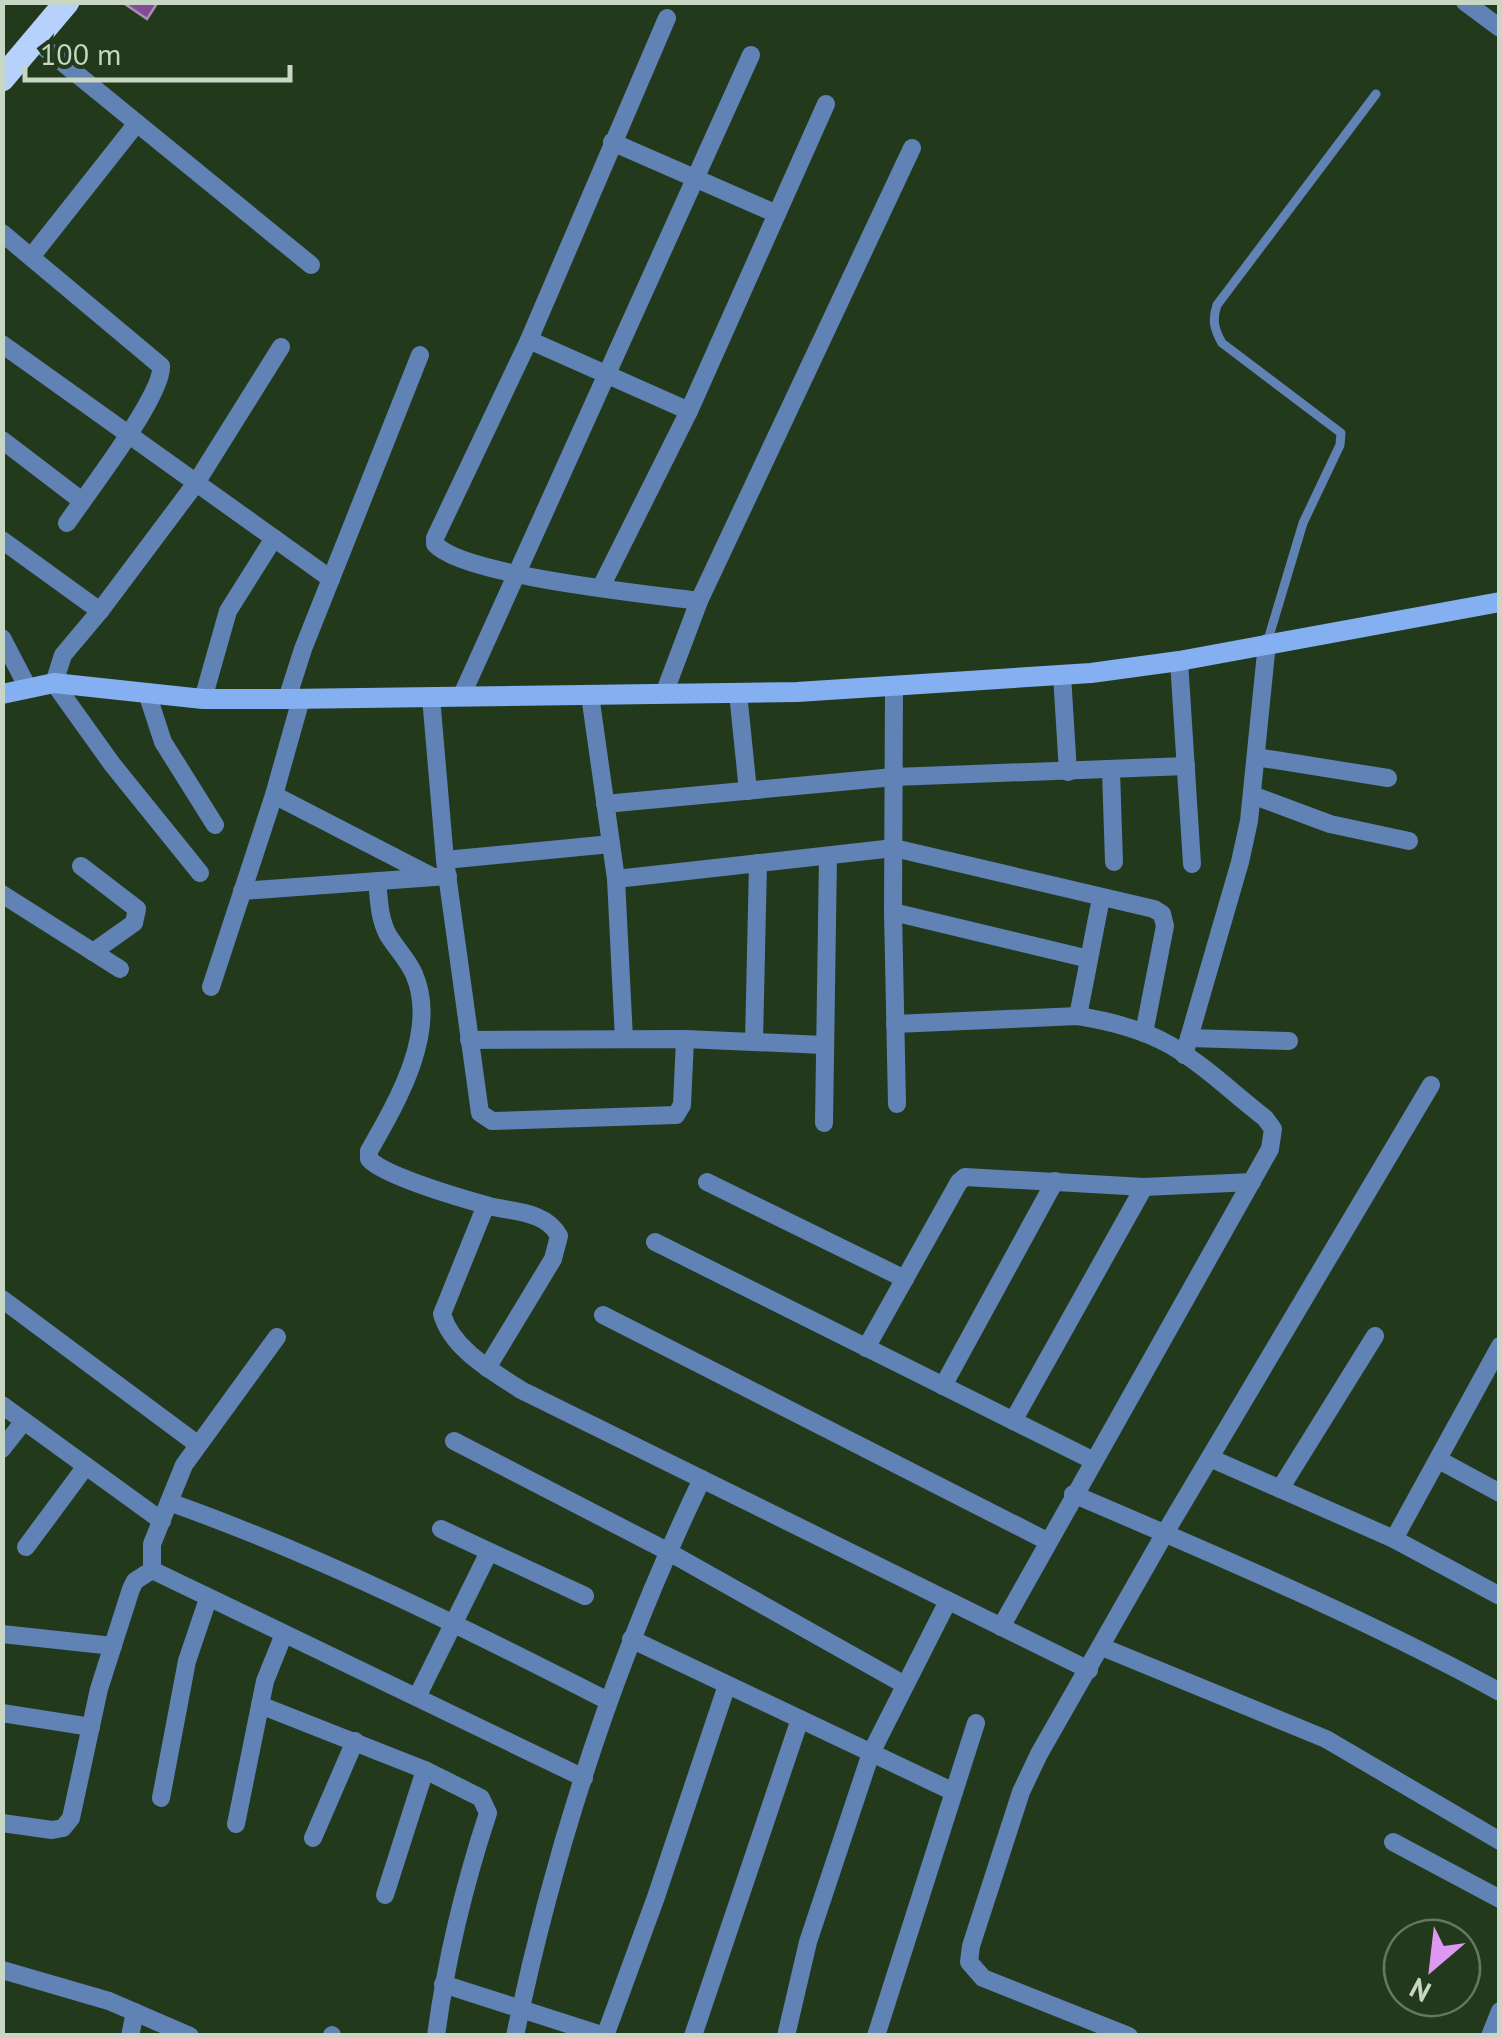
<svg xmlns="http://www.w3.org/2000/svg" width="1502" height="2038" font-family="'PT Sans',sans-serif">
	<rect width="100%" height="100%" fill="#23391c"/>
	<path fill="#854996" stroke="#a98fb1" stroke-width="2.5" d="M122 2H158L147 19Z"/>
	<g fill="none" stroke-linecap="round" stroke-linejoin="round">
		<path stroke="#6082b5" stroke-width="9" d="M1267 643 1303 523 1340 445 1341 433 1222 343C1214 329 1212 320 1217 305L1376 94"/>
		<g stroke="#6082b5" stroke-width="18">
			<path d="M1465 2 1500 28"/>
			<path d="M667 18 529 340 435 538V544C463 576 649 594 699 601"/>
			<path d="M35 40 311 265"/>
			<path d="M612 142 777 214"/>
			<path d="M2 233 161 366C164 394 86 495 67 523"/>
			<path d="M31 257 137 123"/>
			<path d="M529 340 689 411"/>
			<path d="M2 344 331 579"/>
			<path d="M2 440 82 501"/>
			<path d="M2 540 100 611"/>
			<path d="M601 587 689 411 826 104"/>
			<path d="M2 638 28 688"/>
			<path d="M1179 661 1192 864"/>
			<path d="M1062 675 1068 772"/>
			<path d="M894 686 893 912 897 1104"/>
			<path d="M147 693 163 742 215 825"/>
			<path d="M738 693 748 791"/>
			<path d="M664 694 699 601 912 148"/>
			<path d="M590 695 616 879 624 1039"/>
			<path d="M431 697 445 860 480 1113 492 1121 676 1115 682 1105 685 1039"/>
			<path d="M461 697 751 55"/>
			<path d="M203 699 228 611 274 538"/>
			<path d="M287 699 303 649 420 355"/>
			<path d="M1256 757 1388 778"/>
			<path d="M1111 771 1114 862"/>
			<path d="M274 795 433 877"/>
			<path d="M1252 795 1330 824 1409 841"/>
			<path d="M605 804 894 777 1186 766"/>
			<path d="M445 860 611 844"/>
			<path d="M81 866 137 909 134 923 93 952"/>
			<path d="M200 873 112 764 54 683 63 655 100 611 196 483 281 347"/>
			<path d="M616 879 894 848 1154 909 1162 914 1165 926 1144 1033"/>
			<path d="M377 881C379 899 379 918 388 935 396 948 408 960 414 974 439 1031 397 1102 369 1151V1159C384 1176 464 1199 489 1206 513 1212 546 1211 559 1236L553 1259 487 1368"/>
			<path d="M242 891 448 876"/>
			<path d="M2 894 120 969"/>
			<path d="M893 912 1089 959"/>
			<path d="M211 987 274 795 301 699"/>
			<path d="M1078 1016 1101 898"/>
			<path d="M895 1024 1078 1016C1109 1021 1142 1029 1170 1045 1203 1064 1234 1094 1265 1118L1273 1129 1270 1149 1001 1627"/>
			<path d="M1189 1038 1289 1041"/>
			<path d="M469 1040 685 1039 823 1045"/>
			<path d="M754 1042 758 863"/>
			<path d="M1184 1055 1240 862 1249 821 1267 643"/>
			<path d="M824 1123 828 856"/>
			<path d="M707 1182 905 1279"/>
			<path d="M486 1205 442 1314C452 1349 492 1371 521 1390L1089 1670"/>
			<path d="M655 1242 1092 1460"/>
			<path d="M2 1299 197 1444"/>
			<path d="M603 1315 1047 1541"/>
			<path d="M277 1337 184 1465 152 1544V1570L584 1778"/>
			<path d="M866 1348 959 1182 965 1177 1144 1187 1252 1182"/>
			<path d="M943 1386 1055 1181"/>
			<path d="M2 1405 162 1521"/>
			<path d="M1013 1421 1144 1187"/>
			<path d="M454 1441 667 1551 905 1685"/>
			<path d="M2 1449 24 1421"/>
			<path d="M1210 1458 1394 1539 1500 1596"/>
			<path d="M1439 1460 1500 1493"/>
			<path d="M1280 1489 1375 1336"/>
			<path d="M1073 1494C1218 1556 1362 1617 1500 1692"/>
			<path d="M169 1502C321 1556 465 1628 608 1701"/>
			<path d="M441 1529 585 1596"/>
			<path d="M1394 1539 1500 1346"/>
			<path d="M26 1547 86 1466"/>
			<path d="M2 1634 113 1646"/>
			<path d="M631 1639 954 1792"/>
			<path d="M1102 1647 1326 1739 1500 1841"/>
			<path d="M417 1697 489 1552"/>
			<path d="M260 1705 425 1770 481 1798 488 1813C464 1886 446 1960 436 2036"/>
			<path d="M2 1713 91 1727"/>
			<path d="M161 1798 187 1661 208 1599"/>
			<path d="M2 1823 52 1830 63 1828 71 1818 99 1689 131 1589 135 1581 152 1570"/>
			<path d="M236 1824 265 1681 284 1634"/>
			<path d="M313 1838 355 1741"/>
			<path d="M1393 1842 1500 1899"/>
			<path d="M385 1895 425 1770"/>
			<path d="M2 1970 109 2001 190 2036"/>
			<path d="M443 1984 605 2036"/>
			<path d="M130 2036 135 2012"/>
			<path d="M332 2036V2035"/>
			<path d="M515 2036C555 1844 617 1656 702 1479"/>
			<path d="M605 2036 656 1897 727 1685"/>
			<path d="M693 2036 800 1719"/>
			<path d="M786 2036 808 1942 871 1753 948 1601"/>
			<path d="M876 2036 976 1723"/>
			<path d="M1129 2036 983 1978 969 1962 971 1946 1021 1792 1039 1754 1165 1533 1431 1085"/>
			<path d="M1490 2036 1500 2011"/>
		</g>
		<path stroke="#84aff0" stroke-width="20" d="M2 694 54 683 203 699H287L797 692 1091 673 1179 661 1500 602"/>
		<path stroke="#b6d1fb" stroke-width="25" d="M2 79 67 2"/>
	</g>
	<rect width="1502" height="2038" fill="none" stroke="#c8d6c4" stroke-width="10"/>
	<g transform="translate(1432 1968) rotate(208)"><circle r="48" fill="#23391c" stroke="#65785f" stroke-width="2.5"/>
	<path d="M0-8L18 38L0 25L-18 38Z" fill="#de98f2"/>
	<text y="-15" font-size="28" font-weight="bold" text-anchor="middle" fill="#c8d6c4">N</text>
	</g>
	<path d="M25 65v15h265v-15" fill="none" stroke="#c8d6c4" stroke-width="5"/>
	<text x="40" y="65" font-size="30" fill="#c8d6c4" stroke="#23391c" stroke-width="8" paint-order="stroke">100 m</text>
</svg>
